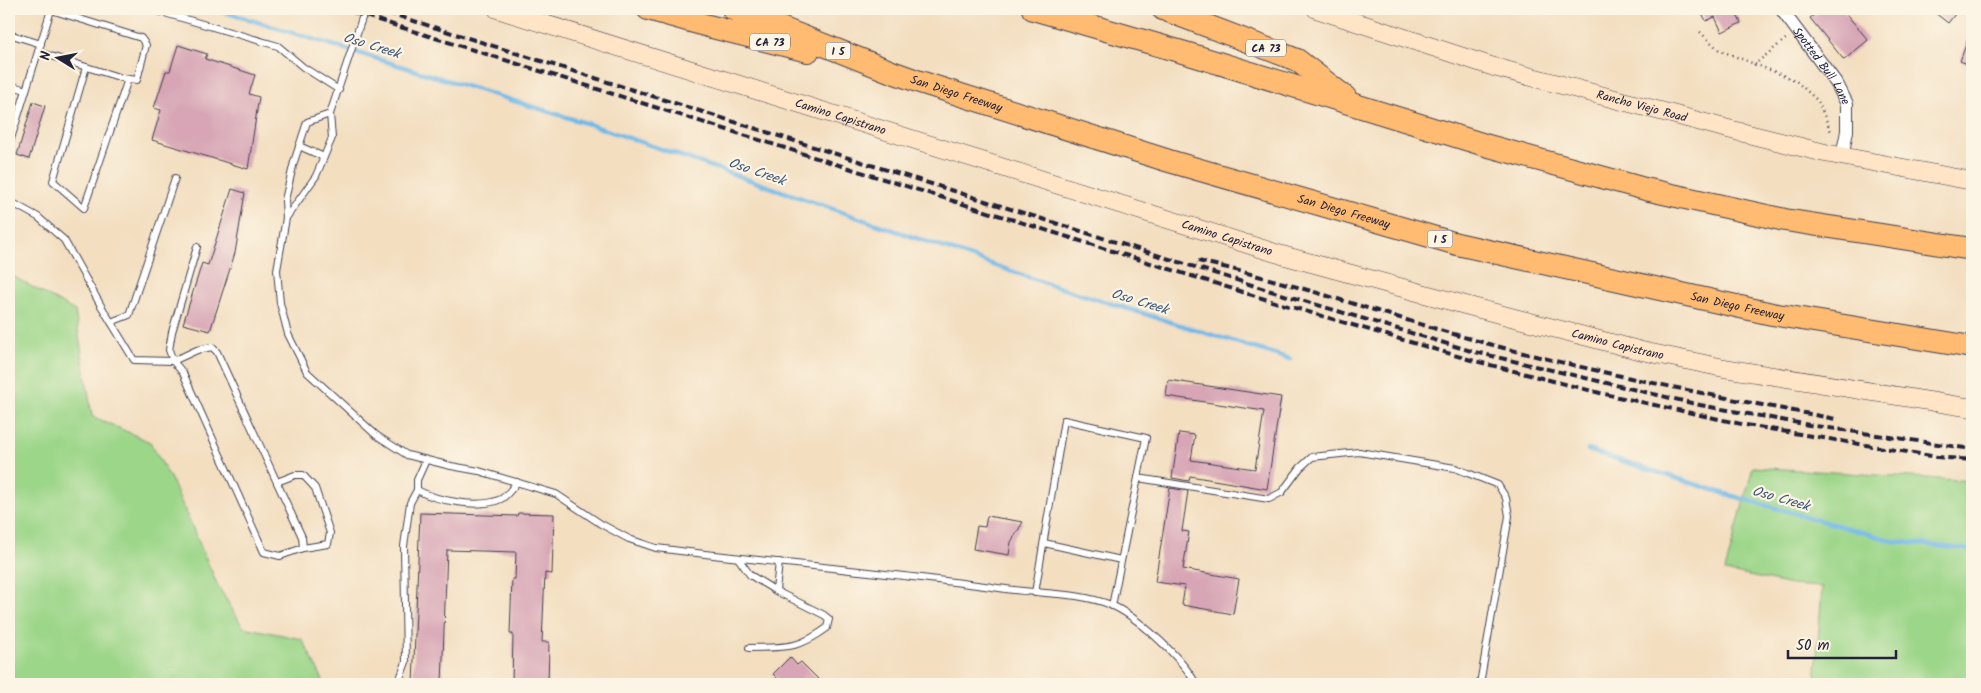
<svg xmlns="http://www.w3.org/2000/svg" width="1981" height="693" font-family="Kalam,sans-serif">
	<rect width="100%" height="100%" fill="#fcf5e5"/>
	<filter id="ink" filterUnits="userSpaceOnUse"><feTurbulence type="fractalNoise" baseFrequency=".02" numOctaves="2"/><feDisplacementMap in="SourceGraphic" scale="10" xChannelSelector="R" yChannelSelector="G"/><feConvolveMatrix kernelMatrix="1 2 1 2 8 2 1 2 1" color-interpolation-filters="sRGB"/></filter>
	<filter id="wash" filterUnits="userSpaceOnUse"><feTurbulence type="fractalNoise" baseFrequency=".0096" numOctaves="4" result="noise"/><feDisplacementMap in="SourceGraphic" scale="20" xChannelSelector="R" yChannelSelector="G"/><feGaussianBlur stdDeviation="1.12" result="paint"/><feColorMatrix in="noise" values="0 0 0 0 0 0 0 0 0 0 0 0 0 0 0 0 0 1.4 0 .05"/><feComposite in="paint" operator="in"/></filter>
	<g filter="url(#wash)">
		<rect width="100%" height="100%" fill="#f3dec0"/>
		<g fill="#9cd689" stroke="#5f7c62">
			<path d="M9 274 75 311 92 416 150 442 173 483 218 586 243 627 302 639 325 684H9Z"/>
			<path d="M1753 467 1972 481V684H1815L1822 587 1792 585 1725 571Z"/>
		</g>
		<g fill="none" stroke-linecap="round" stroke-linejoin="round">
			<g stroke="#6fb8e7" stroke-width="4.5">
				<path d="M215 9 589 124 1051 285 1290 359"/>
				<path d="M1588 450 1729 495 1894 541 1972 550"/>
			</g>
		</g>
		<g id="blocks">
			<g fill="#d7a5b5">
				<path d="M1700 9H1734L1741 23 1722 32 1715 17 1706 21Z"/>
				<path d="M1822 9H1842L1868 40 1844 60 1810 18Z"/>
				<path d="M1930 9H1959L1948 23Z"/>
				<path d="M1971 31H1972V66L1960 61Z"/>
				<path d="M178 45 207 54 205 59 255 75 249 94 259 97 248 169 152 140 161 110 154 108 166 71H170Z"/>
				<path d="M33 102 45 106 29 159 17 155Z"/>
				<path d="M232 189 245 193 235 253 210 331 183 324 202 263 208 265Z"/>
				<path d="M1168 380 1281 397 1267 489 1190 476 1189 481 1172 478 1179 433 1195 435 1191 460 1255 469 1264 411 1166 396Z"/>
				<path d="M1170 488 1188 491 1182 531 1189 532 1183 569 1239 579 1233 614 1182 605 1185 586 1155 582Z"/>
				<path d="M420 513 517 516 518 513 554 514 552 574 545 573 542 642H549L548 684H512L513 634H510L512 579H515L516 552 447 550 442 684H413Z"/>
				<path d="M987 516 1023 522 1011 542 1009 555 973 549 977 526 985 527Z"/>
				<path d="M790 657 797 665 801 662 823 684H783L773 674Z"/>
			</g>
		</g>
	</g>
	<g filter="url(#ink)">
		<use href="#blocks" fill-opacity="0" stroke="#413e4f" stroke-width="1"/>
		<g fill="none" stroke-linecap="round" stroke-linejoin="round">
			<g stroke="#413e4f" stroke-width="8">
				<g id="lane">
					<path d="M151 9 278 46 303 67 339 90"/>
					<path d="M9 34 41 44"/>
					<path d="M38 52 122 78 137 80 146 45 141 38 48 9"/>
					<path d="M86 67 53 181 84 208 128 79"/>
					<path d="M9 85 26 90"/>
					<path d="M330 114 307 122 294 162 285 200 286 218 277 270 280 303 288 334 307 372 376 435 407 455 451 466 479 471 556 494 601 524 629 539 656 548C772 563 890 572 1006 589 1040 594 1079 592 1111 605 1137 616 1183 659 1196 684"/>
					<path d="M9 145 51 10"/>
					<path d="M299 146 324 157"/>
					<path d="M9 201 38 217 64 240 100 304 134 360 173 361 197 350 212 347 217 352 302 537 303 548 280 556 264 552 183 373 173 361 169 350 172 332 197 247"/>
					<path d="M286 218 316 176 332 138 330 114 365 9"/>
					<path d="M111 322 129 315 175 178"/>
					<path d="M426 460 417 480V490C437 501 480 509 501 499 507 496 513 487 517 482"/>
					<path d="M1138 478 1269 499 1282 492 1300 468 1312 457 1359 452 1455 468 1498 485 1506 498 1509 516 1480 684"/>
					<path d="M277 482 295 475H303L315 488 330 533 328 544 303 548"/>
					<path d="M1044 543 1121 560"/>
					<path d="M738 558 750 575 776 591 779 562"/>
					<path d="M1035 593 1064 420 1146 438 1112 606"/>
					<path d="M749 648C785 647 797 650 827 628L829 619 824 615 776 591"/>
					<path d="M398 684 406 662 404 546 410 503 417 490"/>
				</g>
			</g>
			<g stroke="#413e4f" stroke-width="14">
				<g id="street">
					<path id="s1" d="M1781 9 1837 84 1847 104V131L1842 157"/>
				</g>
			</g>
			<g stroke="#413e4f" stroke-width="19">
				<g id="secondary">
					<path id="s2" d="M497 9 1282 255 1480 309 1642 351 1724 368 1972 408"/>
					<path id="s3" d="M1316 9 1494 67 1732 130 1825 153 1972 181"/>
				</g>
			</g>
			<g stroke="#413e4f" stroke-width="24">
				<g id="highway">
					<path d="M648 9 708 26 808 51"/>
					<path id="s4" d="M733 9 892 72 920 82 1169 161 1457 244 1772 314 1972 347"/>
					<path d="M1033 9 1189 54 1485 145 1645 189 1785 220 1972 249"/>
					<path d="M1163 9 1297 60 1345 97"/>
				</g>
			</g>
			<g stroke="#413e4f" stroke-width="2.5" stroke-dasharray="1 4" stroke-linecap="butt">
				<path d="M1700 32 1719 50 1795 80 1818 101 1832 134"/>
				<path d="M1754 65 1788 37"/>
			</g>
			<use href="#lane" stroke="#fff" stroke-width="6"/>
			<use href="#street" stroke="#fff" stroke-width="12"/>
			<use href="#secondary" stroke="#ffe4c6" stroke-width="18"/>
			<use href="#highway" stroke="#ffbb71" stroke-width="22"/>
			<g stroke="#22223b" stroke-width="4" stroke-dasharray="8 4" stroke-linecap="butt">
				<path d="M343 9 1268 300 1471 360 1600 393 1746 425 1937 457 1972 460"/>
				<path d="M376 9 1271 291 1471 351 1700 405 1809 425 1972 449"/>
				<path d="M1198 261C1300 284 1399 320 1500 347 1611 376 1724 398 1836 419"/>
			</g>
		</g>
	</g>
	<g text-anchor="middle" stroke-width="4.5" stroke-linejoin="round" paint-order="stroke">
		<g fill="#fcf5e5" stroke="#63616e" stroke-width="1">
			<rect x="750" y="33.5" width="40" height="17" rx="4"/>
			<rect x="1246" y="39.5" width="40" height="17" rx="4"/>
			<rect x="825.5" y="42.5" width="25" height="17" rx="4"/>
			<rect x="1427.5" y="230.5" width="25" height="17" rx="4"/>
		</g>
		<g font-size="11" font-weight="bold" fill="#22223b">
			<text x="770" y="46">CA 73</text>
			<text x="1266" y="52">CA 73</text>
			<text x="838" y="55">I 5</text>
			<text x="1440" y="243">I 5</text>
		</g>
		<g font-size="12" fill="#22223b" stroke="#fcf5e5">
			<text dy="4" stroke="none"><textPath href="#s1" startOffset="70">Spotted Bull Lane</textPath></text>
			<text dy="4" stroke="none"><textPath href="#s4" startOffset="239">San Diego Freeway</textPath></text>
			<text dy="4" stroke="none"><textPath href="#s3" startOffset="340">Rancho Viejo Road</textPath></text>
			<text dy="4" stroke="none"><textPath href="#s2" startOffset="360">Camino Capistrano</textPath></text>
			<text dy="4" stroke="none"><textPath href="#s4" startOffset="644">San Diego Freeway</textPath></text>
			<text dy="4" stroke="none"><textPath href="#s2" startOffset="765">Camino Capistrano</textPath></text>
			<text dy="4" stroke="none"><textPath href="#s4" startOffset="1049">San Diego Freeway</textPath></text>
			<text dy="4" stroke="none"><textPath href="#s2" startOffset="1170">Camino Capistrano</textPath></text>
		</g>
		<g font-size="14" font-style="italic" fill="#3d5677" stroke="#fcf5e5">
			<text transform="translate(372 45) rotate(17)" y="5">Oso Creek</text>
			<text transform="translate(757 171) rotate(19)" y="5">Oso Creek</text>
			<text transform="translate(1140 301) rotate(17)" y="5">Oso Creek</text>
			<text transform="translate(1781 498) rotate(16)" y="5">Oso Creek</text>
		</g>
	</g>
	<rect width="1981" height="693" fill="none" stroke="#fcf5e5" stroke-width="30"/>
	<g transform="translate(58 58) rotate(280)" stroke="#fcf5e5" stroke-width="4" paint-order="stroke">
	<path d="M0-4L9 19L0 12L-9 19Z" fill="#22223b"/>
	<text y="-8" font-size="14" font-weight="bold" text-anchor="middle" fill="#22223b">N</text>
	</g>
	<path d="M1788 650v8h108v-8" fill="none" stroke="#22223b" stroke-width="2.5"/>
	<text x="1796" y="650" font-size="15" fill="#22223b" stroke="#fcf5e5" stroke-width="4" paint-order="stroke">50 m</text>
</svg>
